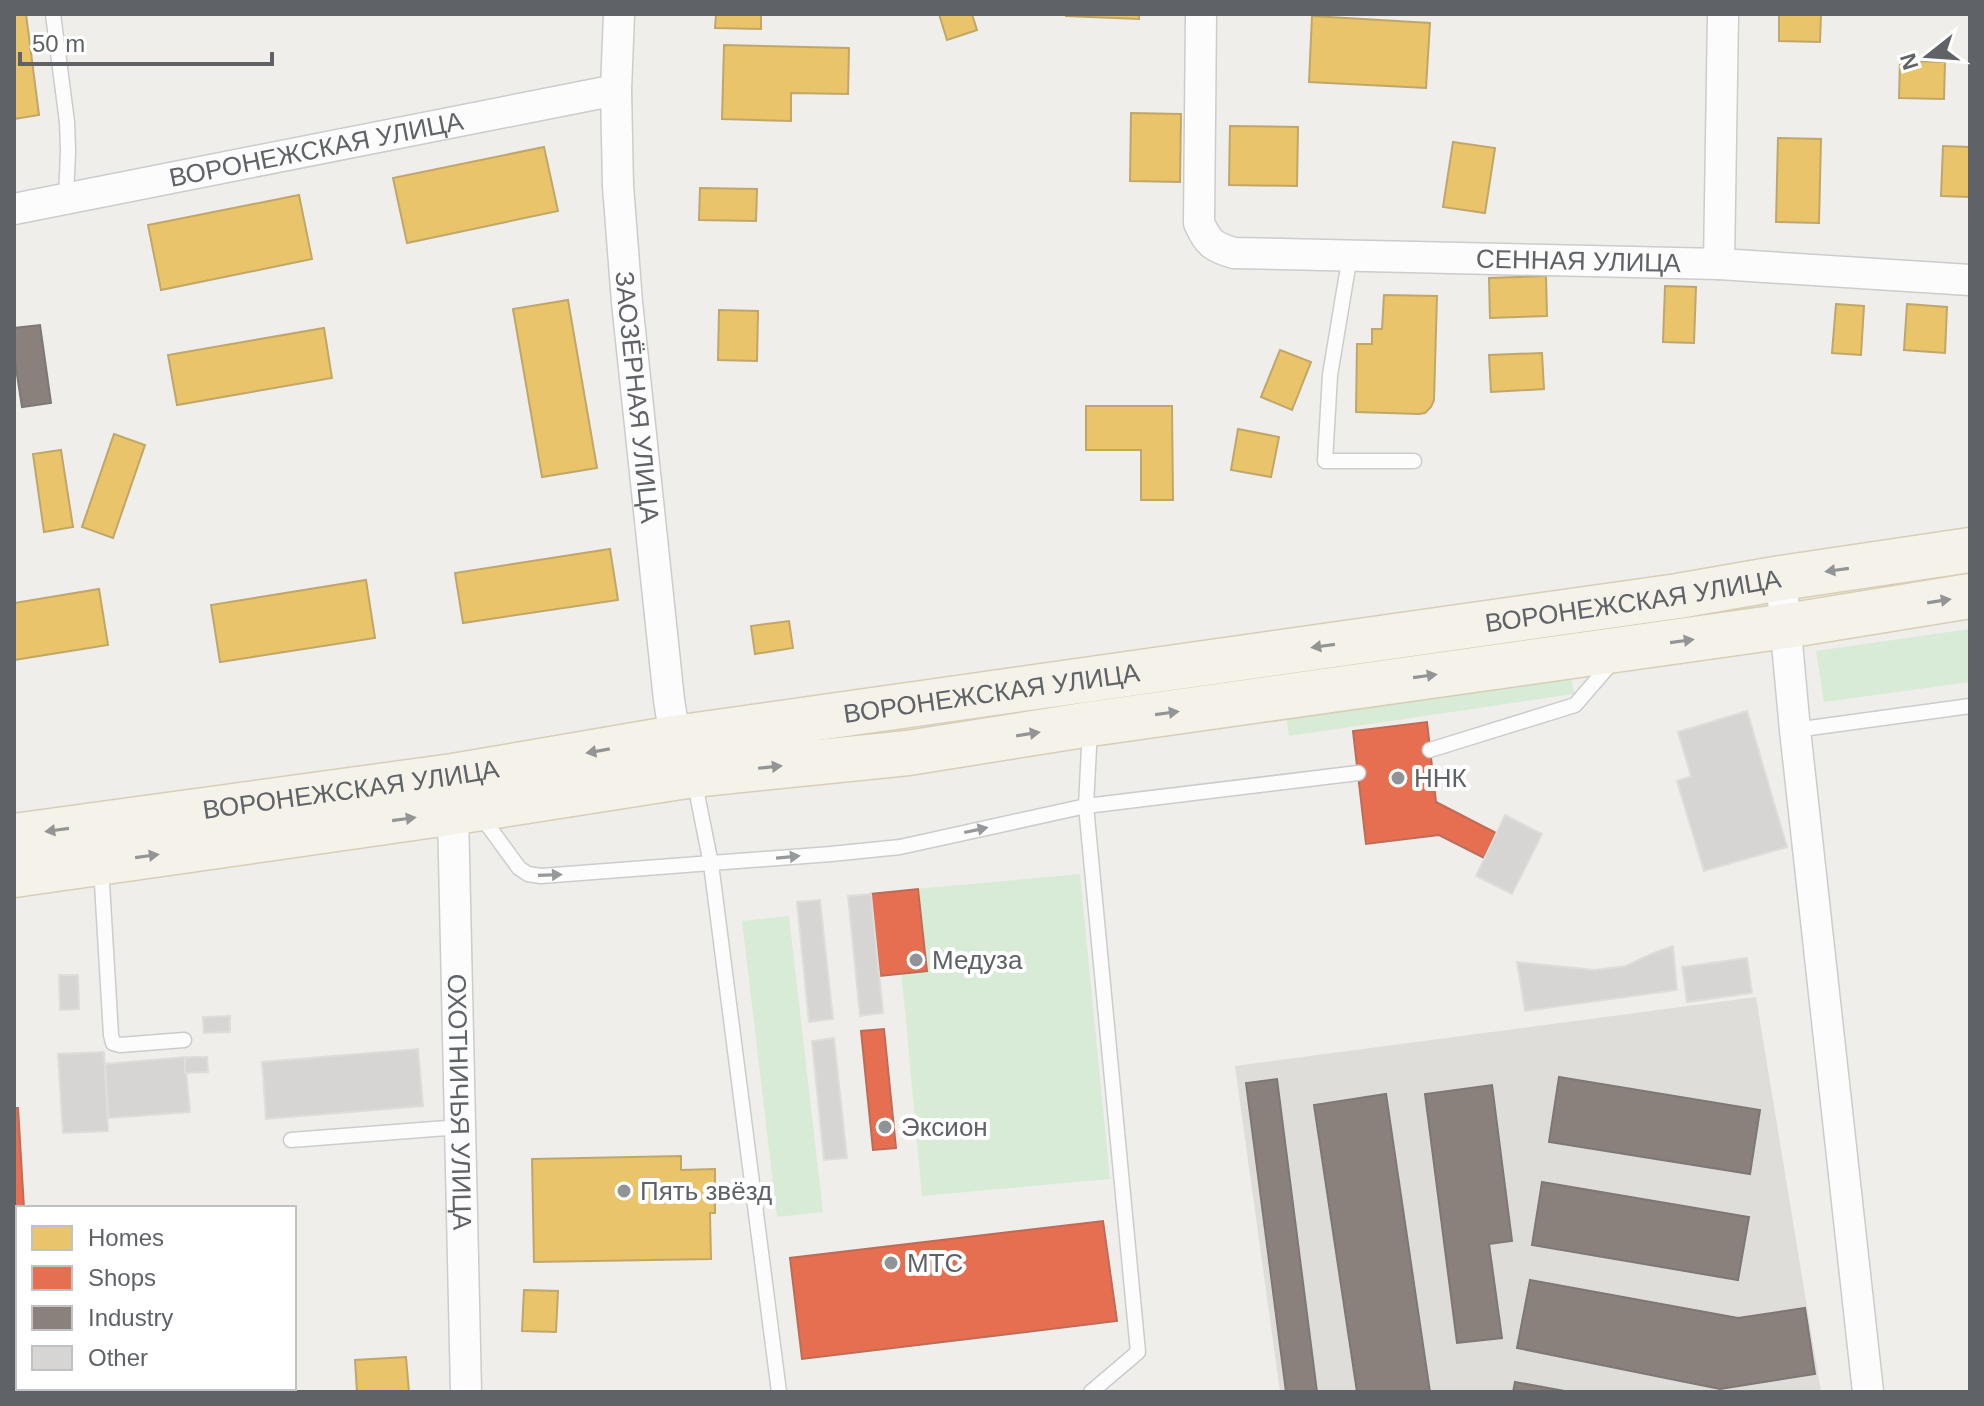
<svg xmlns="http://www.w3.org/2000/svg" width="1984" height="1406" font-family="Arial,sans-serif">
	<rect width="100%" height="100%" fill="#efeeea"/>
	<path fill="#dfddda" d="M1756 997 1821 1392H1280L1235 1066Z"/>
	<g fill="#d8ebd6">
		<path d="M1970 629V682L1824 702 1816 651Z"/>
		<path d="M1571 674 1574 694 1289 736 1286 716Z"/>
		<path d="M1080 874 1110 1179 922 1196 894 891Z"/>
		<path d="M789 916 823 1212 777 1217 742 921Z"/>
	</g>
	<g fill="#e9c46a" stroke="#c0a769" stroke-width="2">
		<path d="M14 14H26L39 115 14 119Z"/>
		<path d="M716 14H761V29L715 28Z"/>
		<path d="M939 14H972L977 30 947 40Z"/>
		<path d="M1066 14H1139V19L1066 16Z"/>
		<path d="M1779 14H1821L1820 42 1779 41Z"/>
		<path d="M1312 16 1430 23 1426 88 1309 82Z"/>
		<path d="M724 45 849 48 848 94 791 93V121L722 119Z"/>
		<path d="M1900 61 1945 62 1944 99 1899 98Z"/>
		<path d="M1131 113 1181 114 1180 182 1130 181Z"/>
		<path d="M1230 126 1298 127 1297 186 1229 185Z"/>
		<path d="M1778 138 1821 139 1819 223 1776 222Z"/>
		<path d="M1453 142 1495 148 1485 213 1443 207Z"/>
		<path d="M1943 146 1970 147V197L1941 196Z"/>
		<path d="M544 147 558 211 407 243 393 178Z"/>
		<path d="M700 188 757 189 756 221 699 220Z"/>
		<path d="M299 195 312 259 161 290 148 225Z"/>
		<path d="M1546 276 1547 316 1490 318 1489 278Z"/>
		<path d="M1665 286 1696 287 1694 343 1663 342Z"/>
		<path d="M1384 295 1437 296 1434 400 1431 407 1425 413 1419 414 1356 412 1357 344H1372V329H1382Z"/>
		<path d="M568 300 597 468 542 477 513 309Z"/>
		<path d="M1836 304 1864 306 1861 355 1832 353Z"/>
		<path d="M1907 304 1947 307 1945 353 1904 350Z"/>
		<path d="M719 310 758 311 757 361 718 360Z"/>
		<path d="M324 328 332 378 177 405 168 355Z"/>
		<path d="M1280 350 1311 362 1292 410 1261 397Z"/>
		<path d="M1542 353 1544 389 1491 392 1489 355Z"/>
		<path d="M1086 406H1172L1173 500H1141V450H1086Z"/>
		<path d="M1238 429 1279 437 1271 477 1231 470Z"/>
		<path d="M114 434 145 445 113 538 82 527Z"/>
		<path d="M61 450 73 527 44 532 33 454Z"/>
		<path d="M610 549 618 600 463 623 455 573Z"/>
		<path d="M366 580 375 638 220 662 211 605Z"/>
		<path d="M99 589 108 645 14 660V603Z"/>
		<path d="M789 621 793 648 755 654 751 626Z"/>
		<path d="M681 1156V1170L715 1169V1213H710L711 1259 534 1262 532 1159Z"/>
		<path d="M524 1290 558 1291 556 1332 522 1331Z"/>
		<path d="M406 1357 409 1392H357L355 1360Z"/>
	</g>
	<g fill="#e76f51" stroke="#be6b58" stroke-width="2">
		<path d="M1427 722 1436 802 1496 833 1484 858 1439 835 1366 844 1353 731Z"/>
		<path d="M918 889 927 971 880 976 871 894Z"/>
		<path d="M884 1029 896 1148 873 1150 861 1031Z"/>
		<path d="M14 1108H18L24 1208H18V1313L14 1314Z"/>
		<path d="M1103 1221 1117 1321 802 1359 790 1258Z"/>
	</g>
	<g fill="#8a817c" stroke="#7d7876" stroke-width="2">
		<path d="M40 325 51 403 22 407 14 355V328Z"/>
		<path d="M1559 1077 1760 1110 1750 1174 1549 1142Z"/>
		<path d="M1277 1079 1317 1392H1286L1246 1083Z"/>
		<path d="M1492 1085 1512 1241 1489 1244 1502 1338 1457 1343 1425 1094Z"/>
		<path d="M1386 1094 1430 1392H1357L1314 1105Z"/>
		<path d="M1542 1182 1749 1217 1738 1280 1532 1245Z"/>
		<path d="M1530 1280 1738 1318 1805 1308 1815 1374 1720 1389 1517 1348Z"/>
		<path d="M1515 1382 1570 1392H1513Z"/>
	</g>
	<g fill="#d6d5d3" stroke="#deddd9" stroke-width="2">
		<path d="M1747 711 1787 847 1704 871 1677 781 1691 776 1678 732Z"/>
		<path d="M1505 815 1542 834 1512 894 1476 876Z"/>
		<path d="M871 894 883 1013 860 1016 848 896Z"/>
		<path d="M820 900 833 1019 809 1022 797 902Z"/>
		<path d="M1673 946 1677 990 1525 1011 1517 962 1595 970 1626 966 1651 954Z"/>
		<path d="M1747 958 1752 993 1687 1002 1682 967Z"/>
		<path d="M59 975H78L79 1009 60 1010Z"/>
		<path d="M230 1016V1032L204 1033 203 1017Z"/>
		<path d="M834 1038 847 1158 824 1160 812 1041Z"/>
		<path d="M418 1049 423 1106 266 1119 262 1062Z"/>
		<path d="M104 1052 108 1131 63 1133 58 1054Z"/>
		<path d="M185 1057 190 1112 109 1118 105 1064Z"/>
		<path d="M185 1057H207L208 1072 185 1073Z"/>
	</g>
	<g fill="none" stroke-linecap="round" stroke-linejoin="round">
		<g stroke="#cbcccc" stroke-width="17">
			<g id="service">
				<path d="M53 14 67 122 68 152 66 198"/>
				<path d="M1350 255 1330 375 1325 461H1414"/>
				<path d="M1090 728 1086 806 1138 1352 1091 1392"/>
				<path d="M1795 730 1970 706"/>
				<path d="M1430 750 1575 705 1614 660"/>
				<path d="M694 779 711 864 779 1392"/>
				<path d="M481 816 519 868 528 874 541 876 831 854 900 847 1086 806 1358 773"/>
				<path d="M101 867 111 1035 113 1043 120 1045 184 1040"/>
				<path d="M291 1140 460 1127"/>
			</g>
		</g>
		<g stroke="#cbcccc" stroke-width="33">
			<g id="minor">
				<path id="s1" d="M619 14 616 90 618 186 627 302 669 700 675 738 683 755"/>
				<path id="s2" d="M1201 14 1199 223C1208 243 1213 247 1234 253L1719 264 1970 280"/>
				<path id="s3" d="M14 209 616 90"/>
				<path d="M1719 264 1723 14"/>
				<path d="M1781 578 1795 730 1868 1392"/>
				<path id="s4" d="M453 812 466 1392"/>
			</g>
		</g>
		<g stroke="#d7ceb8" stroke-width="47">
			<g id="primary">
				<path id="s5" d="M14 836 453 776 675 738 1678 596 1781 578 1970 550"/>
				<path d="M14 875 476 809 693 775 908 753 1090 724 1786 626 1970 596"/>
			</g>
		</g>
		<use href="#service" stroke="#fdfcfc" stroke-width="14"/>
		<use href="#minor" stroke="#fdfcfc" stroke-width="30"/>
		<use href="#primary" stroke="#f4f2e9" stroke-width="44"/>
	</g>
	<defs><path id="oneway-solid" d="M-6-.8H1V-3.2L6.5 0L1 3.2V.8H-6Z" transform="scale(2)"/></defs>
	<g fill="#939595">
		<use href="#oneway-solid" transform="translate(1837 570) rotate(172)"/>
		<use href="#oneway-solid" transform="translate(1939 601) rotate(-9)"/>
		<use href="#oneway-solid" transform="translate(1682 641) rotate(-8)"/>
		<use href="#oneway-solid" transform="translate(1323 646) rotate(172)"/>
		<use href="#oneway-solid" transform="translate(1425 676) rotate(-8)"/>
		<use href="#oneway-solid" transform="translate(1167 713) rotate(-8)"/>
		<use href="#oneway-solid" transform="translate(1028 734) rotate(-9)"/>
		<use href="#oneway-solid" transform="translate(598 751) rotate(170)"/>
		<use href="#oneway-solid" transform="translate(770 767) rotate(-6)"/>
		<use href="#oneway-solid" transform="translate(404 819) rotate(-8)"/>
		<use href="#oneway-solid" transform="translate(57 830) rotate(172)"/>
		<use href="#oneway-solid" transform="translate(147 856) rotate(-8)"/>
	</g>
	<g fill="#96999c">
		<use href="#oneway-solid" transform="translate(976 830) rotate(-12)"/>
		<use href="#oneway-solid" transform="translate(788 857) rotate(-5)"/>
		<use href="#oneway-solid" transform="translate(550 875) rotate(-2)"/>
	</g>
	<g fill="#919496" stroke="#fff" stroke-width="3">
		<circle cx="1398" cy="778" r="8"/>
		<circle cx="916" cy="960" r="8"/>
		<circle cx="885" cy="1127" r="8"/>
		<circle cx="624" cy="1191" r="8"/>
		<circle cx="891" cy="1263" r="8"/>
	</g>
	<g text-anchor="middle" stroke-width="8" stroke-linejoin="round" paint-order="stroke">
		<g font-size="26" fill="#5f6368" stroke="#fff">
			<text dy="9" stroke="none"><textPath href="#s3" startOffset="308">ВОРОНЕЖСКАЯ УЛИЦА</textPath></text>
			<text dy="9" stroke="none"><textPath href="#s2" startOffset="602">СЕННАЯ УЛИЦА</textPath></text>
			<text dy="9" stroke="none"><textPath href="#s1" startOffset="384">ЗАОЗЁРНАЯ УЛИЦА</textPath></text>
			<text dy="9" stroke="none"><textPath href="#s5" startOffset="1636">ВОРОНЕЖСКАЯ УЛИЦА</textPath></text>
			<text dy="9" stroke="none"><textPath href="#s5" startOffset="988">ВОРОНЕЖСКАЯ УЛИЦА</textPath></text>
			<text dy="9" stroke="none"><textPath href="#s5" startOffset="340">ВОРОНЕЖСКАЯ УЛИЦА</textPath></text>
			<text dy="9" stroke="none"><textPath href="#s4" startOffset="290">ОХОТНИЧЬЯ УЛИЦА</textPath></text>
		</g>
		<g font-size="26" fill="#5f6368" stroke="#fff" text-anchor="start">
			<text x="1414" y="787">ННК</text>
			<text x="932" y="969">Медуза</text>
			<text x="901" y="1136">Эксион</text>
			<text x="640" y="1200">Пять звёзд</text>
			<text x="907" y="1272">МТС</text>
		</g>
	</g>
	<rect width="1984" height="1406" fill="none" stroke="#5f6368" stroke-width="32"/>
	<rect x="16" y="1206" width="280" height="184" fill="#ffffff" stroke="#bfc1c3" stroke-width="2"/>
	<rect x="32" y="1226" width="40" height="24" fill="#e9c46a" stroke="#bfc1c3" stroke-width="2"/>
	<text x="88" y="1246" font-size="24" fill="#5f6368">Homes</text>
	<rect x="32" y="1266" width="40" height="24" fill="#e76f51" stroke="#bfc1c3" stroke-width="2"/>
	<text x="88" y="1286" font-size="24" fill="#5f6368">Shops</text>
	<rect x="32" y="1306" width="40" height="24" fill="#8a817c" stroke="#bfc1c3" stroke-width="2"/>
	<text x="88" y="1326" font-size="24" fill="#5f6368">Industry</text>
	<rect x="32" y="1346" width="40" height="24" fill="#d6d5d3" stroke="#bfc1c3" stroke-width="2"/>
	<text x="88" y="1366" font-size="24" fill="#5f6368">Other</text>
	<g transform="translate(1928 56) rotate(253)" stroke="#ffffff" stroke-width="6" paint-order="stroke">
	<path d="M0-6L14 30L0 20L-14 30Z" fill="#5f6368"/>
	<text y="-12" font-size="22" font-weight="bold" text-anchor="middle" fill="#5f6368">N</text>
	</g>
	<path d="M20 52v12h252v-12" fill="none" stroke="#5f6368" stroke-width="4"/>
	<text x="32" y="52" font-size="24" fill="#5f6368" stroke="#ffffff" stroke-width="6" paint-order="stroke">50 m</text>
</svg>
